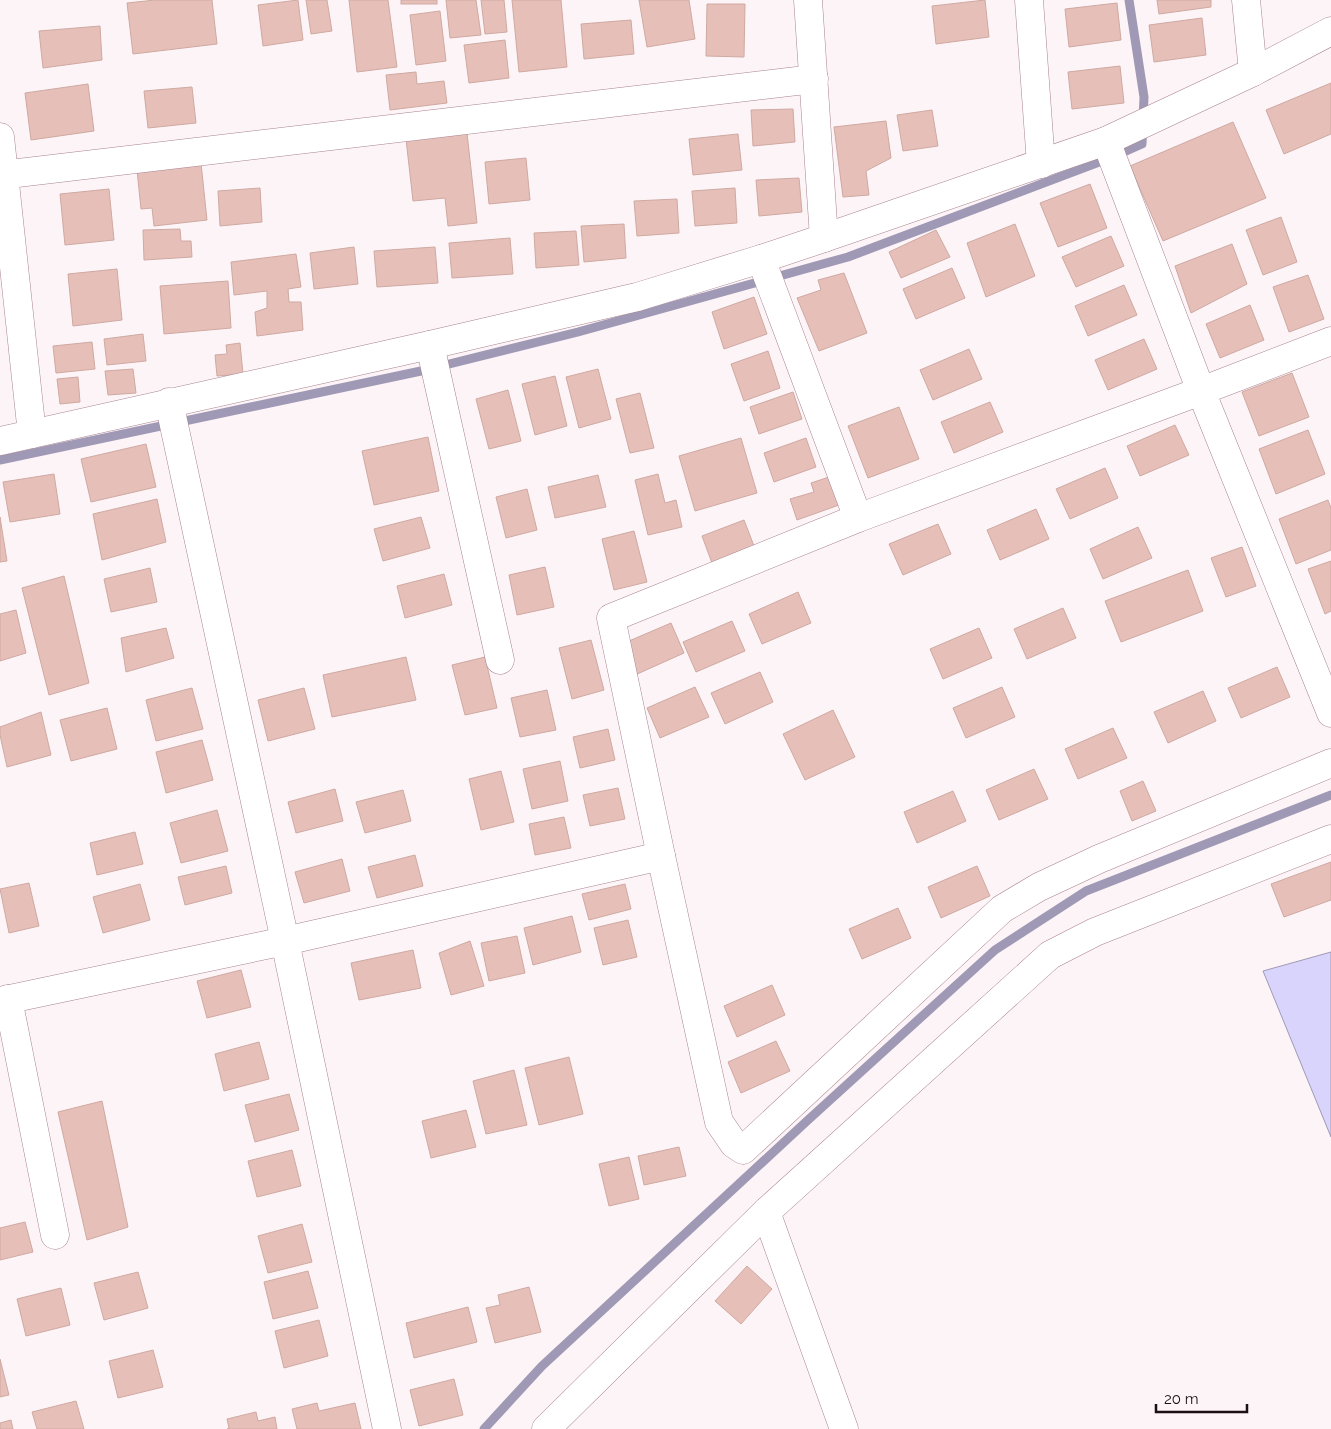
<svg xmlns="http://www.w3.org/2000/svg" width="1331" height="1429" font-family="Raleway,sans-serif">
	<rect width="100%" height="100%" fill="#fdf4f7"/>
	<path fill="#d8d4fb" stroke="#a099b5" d="M1331 952V1137L1263 971Z"/>
	<g fill="none" stroke-linecap="round" stroke-linejoin="round">
		<g stroke="#a099b5" stroke-width="9">
			<path d="M0 460 421 371 578 332 848 257 1115 156 1142 144 1144 97 1129 0"/>
			<path d="M484 1429 542 1366 808 1120 995 950 1086 891 1331 795"/>
		</g>
	</g>
	<g fill="#e6bfb8" stroke="#cfa9a2">
		<path d="M155 0H212L217 44 133 54 127 3Z"/>
		<path d="M298 0 303 40 263 46 258 5Z"/>
		<path d="M306 0H327L332 31 311 34Z"/>
		<path d="M349 0H388L397 67 357 72Z"/>
		<rect x="401" y="0" width="36" height="4"/>
		<path d="M446 0H476L481 35 450 38Z"/>
		<path d="M481 0H504L507 32 485 34Z"/>
		<path d="M512 0H561L567 67 519 72Z"/>
		<path d="M639 0H689L695 39 647 47Z"/>
		<path d="M985 0 989 37 936 44 932 6Z"/>
		<path d="M1157 0H1211V7L1159 14Z"/>
		<path d="M1117 3 1121 40 1069 47 1065 9Z"/>
		<path d="M707 4H745L744 57 706 56Z"/>
		<path d="M440 11 446 61 416 65 410 15Z"/>
		<path d="M1202 18 1206 55 1154 62 1149 25Z"/>
		<path d="M631 20 634 54 584 59 581 24Z"/>
		<path d="M100 26 102 60 43 68 39 31Z"/>
		<path d="M505 40 509 78 469 83 464 45Z"/>
		<path d="M1120 66 1124 103 1072 109 1068 72Z"/>
		<path d="M416 72 417 84 444 81 447 103 390 110 386 75Z"/>
		<path d="M1331 83V134L1284 154 1266 110Z"/>
		<path d="M88 84 94 131 31 140 25 93Z"/>
		<path d="M192 87 196 123 148 128 144 91Z"/>
		<path d="M793 109 795 142 753 146 751 110Z"/>
		<path d="M932 110 938 146 903 151 897 115Z"/>
		<path d="M886 121 891 158 866 171 869 195 843 197 834 127Z"/>
		<path d="M1233 122 1266 198 1163 241 1130 166Z"/>
		<path d="M467 133 477 223 448 226 445 198 413 201 406 139Z"/>
		<path d="M738 134 742 170 693 175 689 139Z"/>
		<path d="M526 158 530 200 489 204 485 162Z"/>
		<path d="M201 163 207 220 154 226 152 208 141 209 137 170Z"/>
		<path d="M799 178 802 212 759 216 756 180Z"/>
		<path d="M1090 184 1107 228 1058 247 1040 203Z"/>
		<path d="M260 188 262 222 220 226 218 191Z"/>
		<path d="M735 188 737 223 695 226 692 191Z"/>
		<path d="M109 189 114 240 65 245 60 194Z"/>
		<path d="M677 199 679 233 637 236 634 201Z"/>
		<path d="M1281 217 1297 262 1263 275 1246 230Z"/>
		<path d="M624 224 626 258 584 262 581 226Z"/>
		<path d="M1015 224 1035 276 986 297 967 243Z"/>
		<path d="M180 229 181 241H191L192 257 144 260 143 230Z"/>
		<path d="M936 230 950 257 901 278 889 252Z"/>
		<path d="M576 231 579 265 536 268 534 233Z"/>
		<path d="M1111 236 1124 266 1076 287 1062 257Z"/>
		<path d="M510 238 513 274 452 278 449 243Z"/>
		<path d="M1232 244 1247 284 1191 313 1175 266Z"/>
		<path d="M354 247 358 284 314 289 310 253Z"/>
		<path d="M435 247 438 283 377 287 374 251Z"/>
		<path d="M296 254 301 287 288 289 289 302H301L303 330 257 336 255 312 267 308V291L234 295 231 262Z"/>
		<path d="M952 268 965 298 916 319 903 289Z"/>
		<path d="M117 269 122 320 73 326 68 274Z"/>
		<path d="M844 273 867 333 819 351 797 298 821 290 818 280Z"/>
		<path d="M1308 275 1324 319 1289 332 1273 287Z"/>
		<path d="M228 281 231 328 164 334 160 286Z"/>
		<path d="M1124 285 1137 315 1088 336 1075 306Z"/>
		<path d="M754 297 767 334 724 349 712 312Z"/>
		<path d="M1250 305 1264 340 1220 358 1206 324Z"/>
		<path d="M143 334 146 361 107 365 104 339Z"/>
		<path d="M1144 339 1157 369 1108 390 1095 360Z"/>
		<path d="M92 342 95 369 56 373 53 346Z"/>
		<path d="M240 343 243 374 217 376 215 355 227 354 226 345Z"/>
		<path d="M969 349 982 379 933 400 920 370Z"/>
		<path d="M768 351 780 388 744 401 731 364Z"/>
		<path d="M133 369 136 393 108 395 105 371Z"/>
		<path d="M598 369 611 419 579 428 566 377Z"/>
		<path d="M1292 373 1309 417 1259 436 1242 392Z"/>
		<path d="M555 376 567 426 535 435 522 384Z"/>
		<path d="M78 377 80 402 60 404 57 379Z"/>
		<path d="M508 390 521 441 489 449 476 399Z"/>
		<path d="M793 392 802 419 759 434 750 407Z"/>
		<path d="M640 393 654 448 630 453 616 399Z"/>
		<path d="M990 402 1003 432 954 453 941 422Z"/>
		<path d="M899 407 919 459 868 478 848 426Z"/>
		<path d="M1175 425 1189 455 1140 476 1127 446Z"/>
		<path d="M1308 430 1325 474 1276 494 1259 449Z"/>
		<path d="M428 437 439 491 374 505 362 451Z"/>
		<path d="M741 438 757 493 695 511 679 456Z"/>
		<path d="M806 438 816 467 774 482 764 453Z"/>
		<path d="M146 444 156 487 91 502 81 459Z"/>
		<path d="M1105 468 1118 498 1070 519 1056 489Z"/>
		<path d="M54 474 60 514 10 522 3 482Z"/>
		<path d="M658 474 665 503 676 500 682 527 648 535 635 480Z"/>
		<path d="M598 475 606 507 555 518 548 487Z"/>
		<path d="M829 477 839 505 797 520 790 499 814 492 811 483Z"/>
		<path d="M527 489 537 530 506 538 496 497Z"/>
		<path d="M157 499 166 542 102 560 93 514Z"/>
		<path d="M1328 500 1331 508V550L1296 564 1279 519Z"/>
		<path d="M1036 509 1049 539 1000 560 987 530Z"/>
		<path d="M0 517 7 561 0 562Z"/>
		<path d="M421 517 430 548 383 561 374 529Z"/>
		<path d="M744 520 754 546 712 563 702 536Z"/>
		<path d="M938 524 951 554 903 575 889 544Z"/>
		<path d="M1138 527 1152 558 1103 579 1090 549Z"/>
		<path d="M634 531 647 582 614 590 602 539Z"/>
		<path d="M1242 547 1256 586 1226 597 1211 558Z"/>
		<path d="M1331 561V611L1325 614 1308 569Z"/>
		<path d="M545 567 554 607 517 615 509 575Z"/>
		<path d="M150 568 157 602 111 612 104 579Z"/>
		<path d="M1188 570 1203 611 1121 642 1105 601Z"/>
		<path d="M444 574 452 605 405 618 397 586Z"/>
		<path d="M64 576 89 683 49 695 22 588Z"/>
		<path d="M798 592 811 623 762 644 749 614Z"/>
		<path d="M1063 608 1076 638 1027 659 1014 629Z"/>
		<path d="M16 610 26 653 0 661V614Z"/>
		<path d="M732 621 745 651 696 672 683 642Z"/>
		<path d="M671 623 684 653 635 675 622 644Z"/>
		<path d="M166 628 174 658 126 672 121 638Z"/>
		<path d="M979 628 992 658 943 679 930 649Z"/>
		<path d="M591 640 604 690 572 699 559 648Z"/>
		<path d="M406 657 416 700 332 717 323 675Z"/>
		<path d="M485 657 497 708 465 715 452 665Z"/>
		<path d="M1277 667 1290 697 1241 718 1228 688Z"/>
		<path d="M760 672 773 702 725 724 711 693Z"/>
		<path d="M695 687 709 717 660 738 647 708Z"/>
		<path d="M1002 687 1015 717 966 738 953 708Z"/>
		<path d="M192 688 203 729 156 741 146 700Z"/>
		<path d="M304 688 315 729 268 741 258 700Z"/>
		<path d="M547 690 556 730 520 737 511 698Z"/>
		<path d="M1203 691 1216 721 1168 743 1154 712Z"/>
		<path d="M107 708 117 749 71 761 60 720Z"/>
		<path d="M833 710 855 757 805 780 783 734Z"/>
		<path d="M41 712 51 755 7 767 0 735V727Z"/>
		<path d="M1113 728 1127 758 1078 779 1065 749Z"/>
		<path d="M608 729 615 760 580 768 573 737Z"/>
		<path d="M202 740 213 780 166 793 156 752Z"/>
		<path d="M560 761 568 801 532 809 523 769Z"/>
		<path d="M1034 769 1048 799 999 820 986 790Z"/>
		<path d="M501 771 514 822 481 830 469 779Z"/>
		<path d="M1143 781 1156 811 1132 821 1120 791Z"/>
		<path d="M618 788 625 819 590 826 583 795Z"/>
		<path d="M335 789 343 821 296 833 288 802Z"/>
		<path d="M403 790 411 821 365 833 356 802Z"/>
		<path d="M953 791 966 821 917 843 904 812Z"/>
		<path d="M217 810 228 851 181 863 170 823Z"/>
		<path d="M564 817 571 848 535 855 529 824Z"/>
		<path d="M135 832 143 864 97 875 90 843Z"/>
		<path d="M415 855 423 886 377 898 368 867Z"/>
		<path d="M342 859 350 891 304 903 295 872Z"/>
		<path d="M1331 862V900L1284 917 1271 884Z"/>
		<path d="M226 866 232 893 185 905 178 877Z"/>
		<path d="M977 866 990 896 941 918 928 887Z"/>
		<path d="M29 883 39 926 9 933 0 889Z"/>
		<path d="M140 884 150 920 103 933 93 897Z"/>
		<path d="M625 884 631 909 589 920 582 894Z"/>
		<path d="M898 908 911 938 862 959 849 929Z"/>
		<path d="M572 916 581 952 533 965 524 928Z"/>
		<path d="M628 920 637 957 603 965 594 928Z"/>
		<path d="M517 936 525 973 489 981 481 943Z"/>
		<path d="M470 941 484 986 451 995 439 953Z"/>
		<path d="M413 950 421 988 359 1000 351 963Z"/>
		<path d="M241 970 251 1007 207 1018 197 981Z"/>
		<path d="M772 985 785 1015 737 1037 724 1006Z"/>
		<path d="M776 1041 790 1071 741 1093 728 1062Z"/>
		<path d="M259 1042 269 1079 224 1091 215 1054Z"/>
		<path d="M569 1057 583 1114 539 1125 525 1068Z"/>
		<path d="M514 1070 527 1125 486 1134 473 1081Z"/>
		<path d="M289 1094 299 1130 255 1142 245 1105Z"/>
		<path d="M102 1101 128 1227 87 1240 58 1112Z"/>
		<path d="M466 1110 476 1147 431 1158 422 1121Z"/>
		<path d="M679 1147 686 1176 644 1185 638 1156Z"/>
		<path d="M292 1150 301 1186 257 1197 248 1161Z"/>
		<path d="M629 1157 639 1199 609 1206 599 1164Z"/>
		<path d="M25 1222 33 1252 0 1260V1228Z"/>
		<path d="M302 1224 312 1262 268 1273 258 1236Z"/>
		<path d="M747 1266 772 1289 741 1324 715 1301Z"/>
		<path d="M308 1271 318 1308 273 1319 264 1282Z"/>
		<path d="M138 1272 148 1308 104 1320 94 1283Z"/>
		<path d="M529 1287 541 1332 495 1343 486 1308 500 1305 498 1295Z"/>
		<path d="M61 1288 70 1325 26 1336 17 1299Z"/>
		<path d="M468 1307 477 1342 414 1358 406 1323Z"/>
		<path d="M319 1320 328 1356 284 1368 275 1331Z"/>
		<path d="M153 1350 163 1387 118 1398 109 1361Z"/>
		<path d="M0 1359 9 1395 0 1397Z"/>
		<path d="M454 1379 463 1415 419 1426 410 1390Z"/>
		<path d="M76 1401 84 1429H37L32 1412Z"/>
		<path d="M317 1403 319 1411 355 1403 361 1429H297L292 1409Z"/>
		<path d="M256 1412 258 1421 275 1417 277 1429H227L229 1428 227 1419Z"/>
		<path d="M11 1420 13 1429H0V1423Z"/>
	</g>
	<g fill="none" stroke-linecap="round" stroke-linejoin="round">
		<g stroke="#a88490" stroke-width="29">
			<g id="minor">
				<path d="M808 0 824 238"/>
				<path d="M1029 0 1041 164"/>
				<path d="M1246 0 1253 72"/>
				<path d="M0 137 32 434"/>
				<path d="M1106 141 1201 391 1331 713"/>
				<path d="M0 175 814 79"/>
				<path d="M761 259 858 518"/>
				<path d="M1331 341 1201 391 858 518 611 618 661 856 719 1122 734 1144 743 1150 1002 909 1039 887 1099 859 1331 763"/>
				<path d="M430 345 500 660"/>
				<path d="M169 402 285 941 387 1429"/>
				<path d="M0 441 430 345 637 297 761 259 824 238 1106 141 1253 72 1331 31"/>
				<path d="M8 999 55 1235"/>
				<path d="M0 1001 285 941 661 856"/>
				<path d="M766 1212 844 1429"/>
				<path d="M546 1429 766 1212 1050 955 1095 932 1331 839"/>
			</g>
		</g>
		<use href="#minor" stroke="#fff" stroke-width="28"/>
	</g>
	<path d="M1156 1404v8h91v-8" fill="none" stroke="#1c0f13" stroke-width="2.5"/>
	<text x="1164" y="1404" font-size="15" fill="#1c0f13" stroke="#fdf4f7" stroke-width="4" paint-order="stroke">20 m</text>
</svg>
